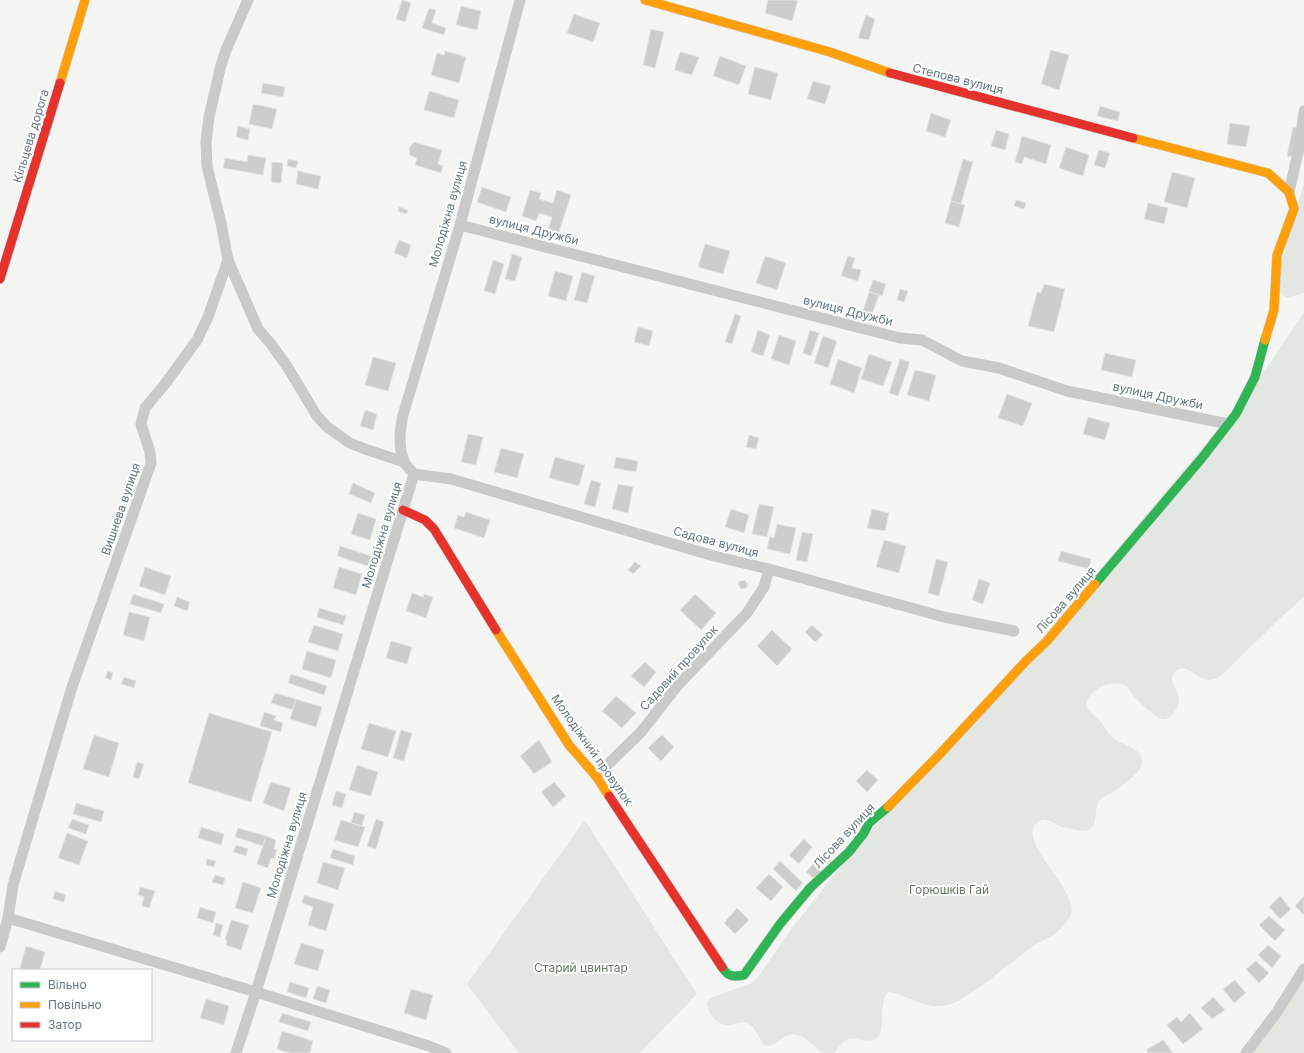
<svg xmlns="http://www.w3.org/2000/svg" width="1304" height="1053" font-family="Inter,sans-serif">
	<rect width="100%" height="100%" fill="#f5f5f4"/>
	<g fill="#e4e7e1">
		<path d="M1304 184V293L1287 298 1282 294 1276 285 1294 215Z"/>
		<path d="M1304 313V597L1277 621 1222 675C1216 678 1211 682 1204 679 1195 676 1183 661 1174 673 1166 686 1190 695 1172 715 1169 718 1167 720 1162 719 1154 717 1139 702 1133 695 1131 692 1129 688 1126 686 1122 683 1116 683 1111 684 1102 684 1095 690 1089 697 1087 700 1086 704 1088 708 1090 713 1097 717 1101 722 1105 727 1107 733 1112 737 1121 745 1143 747 1142 763 1142 772 1121 787 1113 792 1110 794 1106 795 1103 797 1091 804 1101 825 1088 830 1085 832 1081 830 1077 830 1072 829 1067 828 1062 827 1053 823 1043 814 1035 825 1021 843 1071 885 1072 909 1072 918 1064 925 1058 931 1051 938 1040 941 1032 947 1011 962 992 979 971 993 963 998 956 1003 947 1005 935 1008 921 1004 910 999 902 996 896 992 888 992 878 1003 886 1027 878 1037 870 1046 856 1036 848 1039 842 1042 838 1048 835 1053H822C812 1044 800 1029 786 1036 780 1039 775 1044 769 1046L764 1045C758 1038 756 1026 746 1023 741 1021 736 1024 731 1025 718 1027 709 1015 707 1004L709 999 715 996 750 984 758 977 792 928 860 843 973 720 1255 385Z"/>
		<path d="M585 820 697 994 640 1053H519L467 984Z"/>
		<path d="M1304 971V1053H1249Z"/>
	</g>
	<g fill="#cccece" stroke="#e4e4e4">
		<path d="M402 0 411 3 405 22 396 19Z"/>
		<path d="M768 0H798L792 21 765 13Z"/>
		<path d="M461 6 481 11 477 30 456 25Z"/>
		<path d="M429 8 436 10 432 23 446 28 444 35 422 28Z"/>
		<path d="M574 14 600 23 593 42 567 33Z"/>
		<path d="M866 15 875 19 869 40 858 38Z"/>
		<path d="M651 29 664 32 655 68 643 65Z"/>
		<path d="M1051 50 1069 55 1059 90 1041 84Z"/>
		<path d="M445 51 466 57 459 83 431 75 437 53 444 55Z"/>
		<path d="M680 52 699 57 692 75 674 70Z"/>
		<path d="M720 56 746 66 739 85 713 76Z"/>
		<path d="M755 67 778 73 771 100 748 94Z"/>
		<path d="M813 81 831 86 825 104 807 99Z"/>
		<path d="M263 83 285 87 283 97 261 93Z"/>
		<path d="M429 91 459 100 454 118 424 110Z"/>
		<path d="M253 104 277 109 272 129 249 124Z"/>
		<path d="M1100 106 1120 112 1118 121 1097 116Z"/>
		<path d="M931 113 951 120 945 137 926 131Z"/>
		<path d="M1230 123 1250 126 1246 147 1227 144Z"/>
		<path d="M238 126 250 129 248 140 236 137Z"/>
		<path d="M1293 127 1300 129 1294 157 1287 156Z"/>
		<path d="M996 130 1009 134 1005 150 991 146Z"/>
		<path d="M1022 136 1051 145 1046 164 1024 157 1022 164 1015 162Z"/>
		<path d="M414 142 442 150 438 164 443 166 441 173 415 165 417 158 410 155 409 148 412 144Z"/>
		<path d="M1066 147 1089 155 1083 176 1059 168Z"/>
		<path d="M1099 150 1110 153 1105 168 1094 165Z"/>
		<path d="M248 155 266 158 263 175 223 168 225 158 247 162Z"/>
		<path d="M288 159 298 161 296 168 287 166Z"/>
		<path d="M963 159 973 162 961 204 951 201Z"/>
		<path d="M272 162 283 163 281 183 271 182Z"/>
		<path d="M298 171 321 176 318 189 296 184Z"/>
		<path d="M1172 172 1195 178 1187 208 1164 202Z"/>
		<path d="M482 187 511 197 506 212 477 202Z"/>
		<path d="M530 190 541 193 539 199 553 203 557 190 571 195 558 235 547 232 552 217 539 213 536 221 522 216Z"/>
		<path d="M1016 200 1026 203 1024 209 1014 206Z"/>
		<path d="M951 201 965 205 959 227 945 223Z"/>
		<path d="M1148 203 1168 208 1164 224 1144 219Z"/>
		<path d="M399 207 408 210 406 214 398 211Z"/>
		<path d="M399 240 411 245 407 258 394 253Z"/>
		<path d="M705 244 730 251 723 274 698 267Z"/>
		<path d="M512 254 522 257 515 281 505 279Z"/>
		<path d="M765 256 786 263 777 290 756 283Z"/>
		<path d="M848 256 855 258 852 268 861 270 858 281 841 276Z"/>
		<path d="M493 260 504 264 495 294 484 291Z"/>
		<path d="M555 271 573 276 566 301 548 296Z"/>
		<path d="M582 272 595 276 587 303 574 300Z"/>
		<path d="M873 280 886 284 882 296 869 292Z"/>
		<path d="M1044 284 1065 289 1054 332 1028 326 1037 292 1041 293Z"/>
		<path d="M900 289 908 291 904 302 897 300Z"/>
		<path d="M869 292 879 295 871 317 862 314Z"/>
		<path d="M735 314 741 316 732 344 725 342Z"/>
		<path d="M638 327 653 331 649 346 634 342Z"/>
		<path d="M758 330 770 335 763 356 751 352Z"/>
		<path d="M810 330 819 333 811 356 803 353Z"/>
		<path d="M779 335 796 341 789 365 771 359Z"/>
		<path d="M823 336 837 341 828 368 814 363Z"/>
		<path d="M1105 353 1136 360 1132 377 1101 370Z"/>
		<path d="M869 354 892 362 883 386 861 379Z"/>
		<path d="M373 357 396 363 388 391 365 385Z"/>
		<path d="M838 359 862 368 854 393 830 384Z"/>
		<path d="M900 359 910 362 898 396 889 393Z"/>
		<path d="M915 370 936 375 929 401 907 395Z"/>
		<path d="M1007 394 1032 403 1023 426 998 418Z"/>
		<path d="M365 410 377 414 373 430 360 426Z"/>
		<path d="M1088 417 1110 423 1105 440 1083 434Z"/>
		<path d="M468 434 483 437 476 465 461 462Z"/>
		<path d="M749 435 759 438 756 449 746 447Z"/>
		<path d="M501 448 524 454 517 478 494 472Z"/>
		<path d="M555 457 585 465 579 486 549 478Z"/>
		<path d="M616 457 638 461 636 472 614 468Z"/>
		<path d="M591 480 601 483 595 507 584 504Z"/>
		<path d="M353 483 375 493 371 503 349 494Z"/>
		<path d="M618 484 633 487 628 513 612 509Z"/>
		<path d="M759 504 774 507 767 537 752 534Z"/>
		<path d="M731 509 749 515 744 533 725 527Z"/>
		<path d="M872 509 889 513 885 531 867 528Z"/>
		<path d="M466 512 490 520 484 538 454 528 458 515 464 517Z"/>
		<path d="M358 513 376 519 370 540 351 534Z"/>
		<path d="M777 524 796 528 790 554 767 549 770 536 774 538Z"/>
		<path d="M802 532 813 534 807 562 796 560Z"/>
		<path d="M884 540 906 546 899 573 876 567Z"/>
		<path d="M340 546 371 556 368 566 337 556Z"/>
		<path d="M1061 551 1091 559 1089 569 1058 561Z"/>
		<path d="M936 559 948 562 939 596 928 593Z"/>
		<path d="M635 562 641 566 633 574 628 570Z"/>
		<path d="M145 567 171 576 165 595 139 586Z"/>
		<path d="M339 567 362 574 356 595 333 588Z"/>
		<path d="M979 579 990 583 983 604 972 600Z"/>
		<path d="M744 580 747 583V587L744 589 740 588 738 584 740 581Z"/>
		<path d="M412 593 423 597 424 594 433 597 426 618 406 611Z"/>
		<path d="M133 594 164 604 161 613 130 604Z"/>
		<path d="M695 594 716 613 701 630 680 610Z"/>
		<path d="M177 597 190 602 187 611 174 606Z"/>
		<path d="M319 608 346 616 343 625 317 617Z"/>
		<path d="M129 612 150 617 144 641 123 635Z"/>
		<path d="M314 625 343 634 338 651 308 642Z"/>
		<path d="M812 625 823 635 815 642 805 632Z"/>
		<path d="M772 630 792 649 777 666 757 646Z"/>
		<path d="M391 641 412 647 407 664 386 658Z"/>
		<path d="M307 651 336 660 331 678 302 669Z"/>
		<path d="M645 662 656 672 644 687 631 676Z"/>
		<path d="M108 671 113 673 111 680 105 678Z"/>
		<path d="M291 674 327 686 324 695 288 683Z"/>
		<path d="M124 677 136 681 134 688 121 684Z"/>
		<path d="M275 693 296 699 293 710 271 703Z"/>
		<path d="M616 696 636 713 622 728 602 711Z"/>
		<path d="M296 699 322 707 316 727 290 719Z"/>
		<path d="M264 712 276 716 274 720 283 723 281 732 260 726Z"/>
		<path d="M209 713 272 732 251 802 188 783Z"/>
		<path d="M369 723 396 731 388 757 361 749Z"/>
		<path d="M401 730 412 733 404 761 393 758Z"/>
		<path d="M94 735 119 743 109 777 83 769Z"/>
		<path d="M662 735 674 747 661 761 648 748Z"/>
		<path d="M539 740 552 762 534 774 520 756Z"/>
		<path d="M137 762 144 764 139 779 133 777Z"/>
		<path d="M357 765 378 772 371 796 349 790Z"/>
		<path d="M867 770 878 780 867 792 856 781Z"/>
		<path d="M271 782 291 788 284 811 263 803Z"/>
		<path d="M554 782 566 796 553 807 541 792Z"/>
		<path d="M336 791 346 794 342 808 332 805Z"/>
		<path d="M76 803 104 811 101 822 73 814Z"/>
		<path d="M354 812 365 815 362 826 351 823Z"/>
		<path d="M72 819 89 825 86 834 68 828Z"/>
		<path d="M376 819 384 822 376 849 367 846Z"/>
		<path d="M341 820 365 827 358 847 334 840Z"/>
		<path d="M201 827 224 834 221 845 198 838Z"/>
		<path d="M238 828 266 836 263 846 235 837Z"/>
		<path d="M67 833 88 841 79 865 58 858Z"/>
		<path d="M266 836 276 840 274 849 277 850 274 859 271 858 268 868 257 864Z"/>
		<path d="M804 839 812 847 799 864 789 855Z"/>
		<path d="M236 845 248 849 246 856 233 852Z"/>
		<path d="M333 849 355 856 353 865 330 858Z"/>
		<path d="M207 859 216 861 214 867 206 865Z"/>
		<path d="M780 861 803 883 796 891 773 869Z"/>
		<path d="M323 862 345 868 338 890 317 883Z"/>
		<path d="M813 864 822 872 816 880 806 872Z"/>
		<path d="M769 874 783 887 771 901 756 888Z"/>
		<path d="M215 875 225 878 223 885 212 882Z"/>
		<path d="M243 882 261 888 253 913 235 908Z"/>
		<path d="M140 887 155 891 149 908 142 906 144 897 138 895Z"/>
		<path d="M55 891 66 895 64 902 53 899Z"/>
		<path d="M304 895 334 904 326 931 308 925 313 907 302 903Z"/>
		<path d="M1280 896 1291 909 1280 919 1269 907Z"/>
		<path d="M1304 896V915L1295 906Z"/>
		<path d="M200 907 216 912 213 923 197 918Z"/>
		<path d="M737 908 749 920 735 934 724 923Z"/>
		<path d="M1269 916 1285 930 1275 941 1259 925Z"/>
		<path d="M231 920 249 925 241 950 226 945 227 940H225Z"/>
		<path d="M216 923 223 925 220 937 213 935Z"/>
		<path d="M301 943 324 950 318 971 294 964Z"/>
		<path d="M1268 945 1281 956 1272 968 1258 955Z"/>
		<path d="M26 946 45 952 40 970H27L20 968Z"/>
		<path d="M1256 961 1269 973 1259 983 1246 969Z"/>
		<path d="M1235 980 1246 993 1234 1003 1223 989Z"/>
		<path d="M290 982 309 988 306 998 287 992Z"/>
		<path d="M317 986 330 990 326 1003 313 999Z"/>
		<path d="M411 989 433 995 426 1020 404 1013Z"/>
		<path d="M1213 997 1225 1010 1212 1019 1201 1008Z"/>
		<path d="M206 999 229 1006 224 1025 200 1018Z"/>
		<path d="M282 1013 311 1022 308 1031 279 1022Z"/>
		<path d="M1190 1013 1203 1029 1183 1044 1167 1025 1177 1017 1181 1022Z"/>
		<path d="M282 1031 313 1041 310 1053H289L277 1049Z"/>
		<path d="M1163 1040 1173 1053H1148L1146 1050Z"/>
	</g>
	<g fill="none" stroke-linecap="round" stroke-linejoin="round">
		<g stroke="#d2d3d4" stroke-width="10">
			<g id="fast">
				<path d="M1095 584 1202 458 1236 414 1255 377 1265 340"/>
				<path d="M722 967C728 977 733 977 744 975L780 924 810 888 849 852 864 833 869 823 888 807"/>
			</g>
		</g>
		<g stroke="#d2d3d4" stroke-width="10">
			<g id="slow">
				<path d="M645 0 830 52 890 73"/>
				<path d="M60 83 85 0"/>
				<path d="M1133 138 1268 173 1289 192 1294 209 1277 255 1274 310 1265 340"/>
				<path d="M496 630 569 745 596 776 609 796"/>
				<path d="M888 807 938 756 1027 660 1047 641 1095 584"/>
			</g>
		</g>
		<g stroke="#d2d3d4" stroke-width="10">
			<g id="jam">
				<path d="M890 73 1133 138"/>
				<path d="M0 279 60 83"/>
				<path d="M403 510 425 520 434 529 496 630"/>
				<path d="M609 796 722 967"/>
			</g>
		</g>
		<g stroke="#cacacb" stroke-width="11">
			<path d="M1289 192 1300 144 1304 111"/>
			<path d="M460 225 900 338 922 340 962 361 999 368 1067 391 1228 424"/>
			<path d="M228 260 258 329 271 344 288 368 317 416 327 427 350 443 365 449 404 462"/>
			<path d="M414 474 451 479 714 556 769 569 944 617 1014 631"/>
			<path d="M596 776 641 732 677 686 747 613 764 587 769 569"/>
			<path d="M8 918 256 992 342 1019 429 1046 446 1053"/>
			<path d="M0 947 8 918 13 885 72 687 151 463 150 452 141 424 145 408 165 384 197 340 208 317 228 260 221 223 207 166 206 142 209 117 221 65 226 50 248 0"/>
			<path d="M236 1053 256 992 414 474C411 470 406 466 404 461 398 447 400 429 403 415L460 225 520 0"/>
			<path d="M1246 1053 1277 1012 1304 969"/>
		</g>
		<use href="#fast" stroke="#30b455" stroke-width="9"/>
		<use href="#slow" stroke="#ff9f0a" stroke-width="9"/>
		<use href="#jam" stroke="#e5322d" stroke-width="9"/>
	</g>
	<g text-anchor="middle" stroke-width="4" stroke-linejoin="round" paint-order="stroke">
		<g font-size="12" fill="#657784" stroke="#fff">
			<text transform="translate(958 79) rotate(14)" y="4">Степова вулиця</text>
			<text transform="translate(31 136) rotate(-73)" y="4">Кільцева дорога</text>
			<text transform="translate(448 214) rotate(-74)" y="4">Молодіжна вулиця</text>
			<text transform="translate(534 230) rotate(14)" y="4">вулиця Дружби</text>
			<text transform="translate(848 311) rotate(14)" y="4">вулиця Дружби</text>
			<text transform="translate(1158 396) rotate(12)" y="4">вулиця Дружби</text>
			<text transform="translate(121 509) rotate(-71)" y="4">Вишнева вулиця</text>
			<text transform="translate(382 535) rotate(-73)" y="4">Молодіжна вулиця</text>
			<text transform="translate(716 542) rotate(15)" y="4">Садова вулиця</text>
			<text transform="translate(1066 600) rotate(-49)" y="4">Лісова вулиця</text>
			<text transform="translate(679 668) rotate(-48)" y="4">Садовий провулок</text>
			<text transform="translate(592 750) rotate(55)" y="4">Молодіжний провулок</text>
			<text transform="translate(844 836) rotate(-47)" y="4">Лісова вулиця</text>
			<text transform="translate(287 845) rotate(-73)" y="4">Молодіжна вулиця</text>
		</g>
		<g font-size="12" fill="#697b64" stroke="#fff">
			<text x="949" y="894">Горюшків Гай</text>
			<text x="581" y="972">Старий цвинтар</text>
		</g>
	</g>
	<rect x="12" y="969" width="140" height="72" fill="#ffffff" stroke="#c1c9ce"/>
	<rect x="20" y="982" width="20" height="6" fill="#30b455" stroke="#c1c9ce"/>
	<text x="48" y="989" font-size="12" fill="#657784">Вільно</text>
	<rect x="20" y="1002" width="20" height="6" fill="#ff9f0a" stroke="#c1c9ce"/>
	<text x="48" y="1009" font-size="12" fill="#657784">Повільно</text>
	<rect x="20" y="1022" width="20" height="6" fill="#e5322d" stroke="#c1c9ce"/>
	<text x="48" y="1029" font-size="12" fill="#657784">Затор</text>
</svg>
